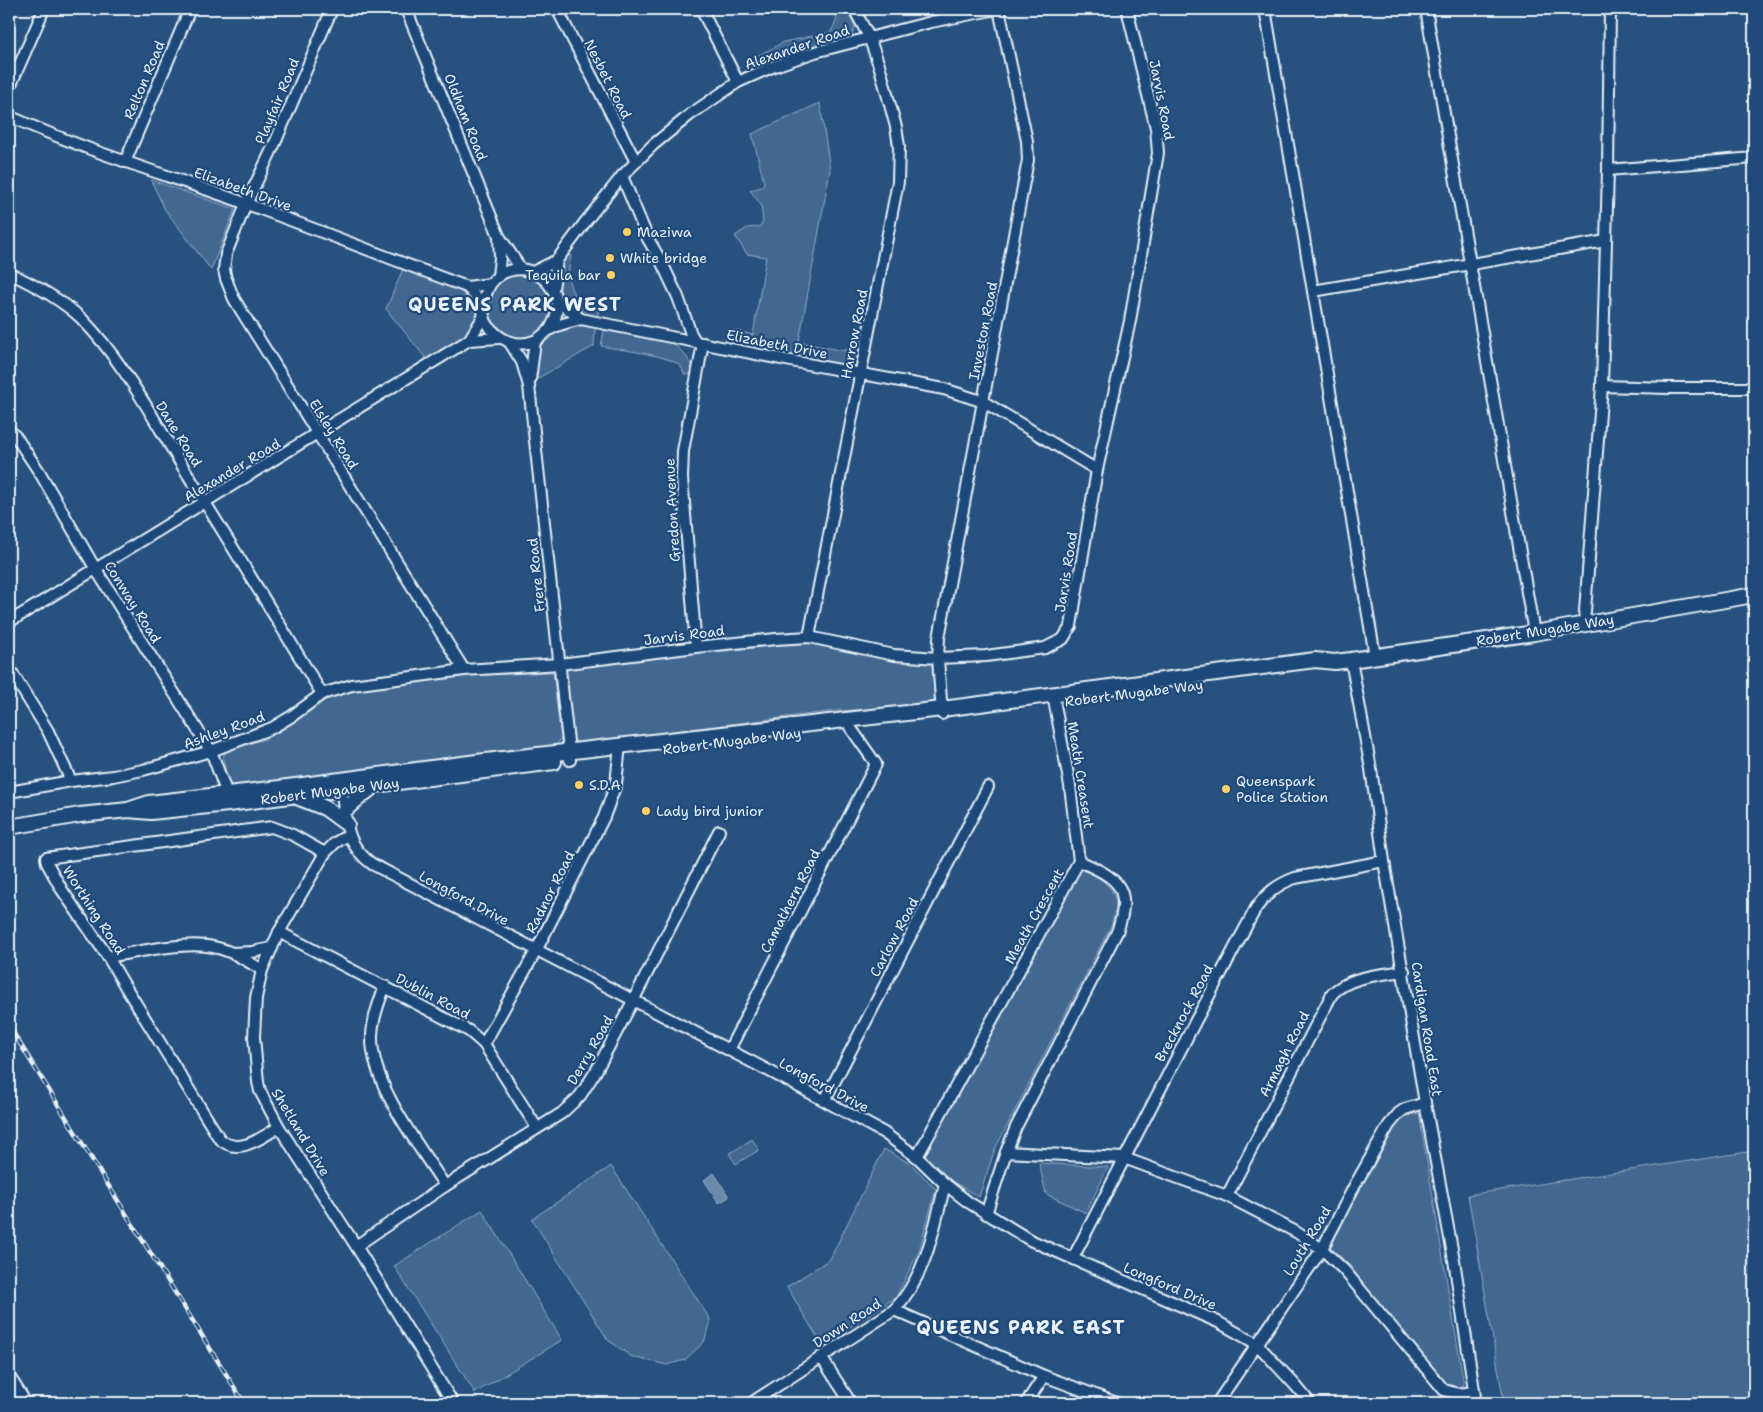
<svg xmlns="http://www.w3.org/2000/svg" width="1763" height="1412" font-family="'Shantell Sans',sans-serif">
	<rect width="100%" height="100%" fill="#27517f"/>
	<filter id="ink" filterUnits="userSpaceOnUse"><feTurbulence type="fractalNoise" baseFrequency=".02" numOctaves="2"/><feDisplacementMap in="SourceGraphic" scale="10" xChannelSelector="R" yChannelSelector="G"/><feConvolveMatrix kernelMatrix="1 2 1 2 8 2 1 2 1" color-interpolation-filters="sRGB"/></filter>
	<g filter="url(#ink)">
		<g fill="#436891" stroke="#96acc4">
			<path d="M831 9H846L855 27 851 37 776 60 755 57 784 42 831 32 837 19Z"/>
			<path d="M820 103 830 170 799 342 844 351 854 344 860 346C857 359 859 364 844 367L725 344 728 329 753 335 766 257 747 254 735 236 747 228 759 227 763 222 761 205 750 190 762 187 764 182 752 134Z"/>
			<path d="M151 180 235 209 211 270 164 208Z"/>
			<path d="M567 254 571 256C565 286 570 299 599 311L597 317C574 314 554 303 559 277 560 268 562 262 567 254Z"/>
			<path d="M403 269C425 277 468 285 474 310 477 320 472 331 464 338 455 347 439 354 428 361L386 309Z"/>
			<circle cx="519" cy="306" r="32"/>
			<path d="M578 325 595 328 594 346 535 380 540 344 554 332Z"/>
			<path d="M604 330C616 333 665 339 672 343 682 350 694 363 692 375L684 374C683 370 682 367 678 364 663 354 620 350 601 346Z"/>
			<path d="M809 641 893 659 934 663 937 705 835 711 578 743 571 736 564 669 570 666 776 642Z"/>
			<path d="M553 672 561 738 555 747 229 787 223 759 225 751 265 739 280 731 325 698 339 692 357 689 464 676Z"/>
			<path d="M1082 868C1096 876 1115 885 1116 905 1116 910 1113 918 1112 924L995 1149 979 1197 948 1179 924 1155Z"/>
			<path d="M1419 1113 1464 1385 1454 1388 1444 1384 1348 1264 1330 1247 1360 1186 1394 1128 1404 1117Z"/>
			<path d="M752 1139 759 1150 736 1164 729 1154Z"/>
			<path d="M884 1149 911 1164 936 1189 919 1251 896 1297 822 1345 787 1287 830 1259Z"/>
			<path d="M1754 1151V1403H1504L1468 1195Z"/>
			<path d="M1039 1163 1108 1167 1086 1213 1046 1194Z"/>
			<path d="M611 1166 710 1319V1325L704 1342 685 1360 667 1365 632 1357 608 1340 532 1219Z"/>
			<path d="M482 1210 562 1340 475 1393 394 1266Z"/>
		</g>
		<path fill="#6b8aaa" stroke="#9db3c9" d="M714 1173 729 1197 719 1203 704 1180Z"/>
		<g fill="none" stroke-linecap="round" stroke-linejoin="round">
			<g stroke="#e8f1f8" stroke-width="14">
				<g id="street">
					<path d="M332 9 275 143 246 204 226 254 224 270 226 279 234 299 464 670"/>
					<path d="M406 9 499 236 521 269"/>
					<path d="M557 9 636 162"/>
					<path d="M701 9 738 82"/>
					<path d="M1265 9 1375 656"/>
					<path d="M1426 9 1534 633"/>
					<path d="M9 89 44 9"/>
					<path d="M9 116C86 151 168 175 247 204 321 231 393 260 467 287L490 284"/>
					<path d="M125 162 190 9"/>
					<path d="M1608 170 1754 158"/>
					<path d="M622 176 648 239 662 263 678 297 691 334 696 342"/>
					<path d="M533 272 557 260 586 221 622 176 653 145 691 114 738 82 772 67 815 52 931 22 997 9"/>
					<path d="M9 273C35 285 61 299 82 319 122 360 150 413 180 462 228 539 275 617 322 694"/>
					<path d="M498 276 500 258 499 238"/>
					<path d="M467 287 483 305"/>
					<path d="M553 289 557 260"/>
					<path d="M1313 291 1606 241"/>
					<path d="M557 301 581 319 791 361 944 389 984 402 1097 470"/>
					<path d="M550 329C552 325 555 320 556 315 564 278 516 253 492 282 488 287 486 294 484 300 481 310 484 323 493 331 504 342 519 347 534 341 540 339 544 333 549 330 558 324 571 322 581 319"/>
					<path d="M469 340 484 316"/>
					<path d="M510 343 522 362 529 386 570 760"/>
					<path d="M530 380 535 341"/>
					<path d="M1602 386 1668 388H1754"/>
					<path d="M9 430 16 437 40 473 95 568 211 751 227 794"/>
					<path d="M9 622 469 340 499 338"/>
					<path d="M1584 624 1602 386 1608 170 1610 9"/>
					<path d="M809 637 898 182 899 146 896 127 880 68 869 37 854 9"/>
					<path d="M696 647 682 478 683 451 703 343"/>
					<path d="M1351 660 1371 769 1384 861 1425 1103 1454 1260 1476 1403"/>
					<path d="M9 668 48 731 71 781"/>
					<path d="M1053 694 1070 786 1079 861"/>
					<path d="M942 714 938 658 939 638 1028 160 1027 141 999 9"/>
					<path d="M341 789C347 820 344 844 372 864L794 1084 884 1133 917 1157 945 1184 968 1202 1030 1240 1218 1322 1257 1344 1296 1386 1310 1403"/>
					<path d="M9 792 71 781 113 776 143 770 211 751 272 728 292 716 322 694 352 685 464 670 560 664 696 647 776 639 809 637 894 655 938 658 986 656 1045 648 1063 639 1071 626 1097 470 1130 321 1158 153 1156 128 1127 9"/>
					<path d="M348 835 335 843 325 853 279 932 262 970 256 998 254 1037 258 1082 260 1091 279 1127 356 1246 453 1403"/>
					<path d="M279 932 469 1031 484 1044 537 1128"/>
					<path d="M233 953 252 952 272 948"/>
					<path d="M108 957C136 952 187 941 213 947 231 950 247 961 262 970"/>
					<path d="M385 986C379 1002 373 1018 372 1035 370 1084 419 1145 445 1186"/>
					<path d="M484 1044 536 951 604 817 616 784 620 745"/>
					<path d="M729 1050 876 764 850 727"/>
					<path d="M825 1100 988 787"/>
					<path d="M279 1127C261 1138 237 1157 219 1138L125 986 108 957 62 890 47 863 46 858 272 827 293 835 325 853"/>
					<path d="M1006 1152 1124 1158 1227 1196 1296 1232 1322 1249 1344 1270 1444 1390 1458 1394 1474 1392"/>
					<path d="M917 1157 1079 861C1118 878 1133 888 1117 932L1016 1127 1006 1152 986 1214"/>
					<path d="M1227 1196 1332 994C1349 976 1380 975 1404 971"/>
					<path d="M356 1246 445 1186 562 1113 580 1096 596 1071 633 1001 719 831"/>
					<path d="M1073 1258 1195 1022 1256 908C1267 893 1278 884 1295 878L1384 861"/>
					<path d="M894 1310 1044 1376 1117 1403"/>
					<path d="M821 1357 851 1403"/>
					<path d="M9 1376 26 1403"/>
					<path d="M751 1403 894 1310C926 1276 934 1229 945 1184"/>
					<path d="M1026 1403 1044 1376"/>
					<path d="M1217 1403 1322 1249 1355 1185 1389 1125 1399 1113 1405 1109 1425 1103"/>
				</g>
			</g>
			<g stroke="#e8f1f8" stroke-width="18">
				<g id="secondary">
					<path d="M297 797 325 808 347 824"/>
					<path d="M128 810 149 803 280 788 477 762 942 709 1315 660 1335 662 1351 660 1534 633 1754 595"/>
					<path d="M345 810 355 801 375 785"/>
					<path d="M9 827 80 815 128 810 151 812 228 804 554 762"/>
				</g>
			</g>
			<use href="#street" stroke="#1f4a7a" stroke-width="10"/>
			<use href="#secondary" stroke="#1f4a7a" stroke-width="14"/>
			<g stroke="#e8f1f8" stroke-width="4.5">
				<path id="rail" d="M9 1026 244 1403"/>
			</g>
			<use href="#rail" stroke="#1f4a7a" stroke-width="2.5" stroke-dasharray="8" stroke-linecap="butt"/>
		</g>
	</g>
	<g fill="#ffd166" stroke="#1f4a7a" stroke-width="2">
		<circle cx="627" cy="232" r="5"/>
		<circle cx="610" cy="258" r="5"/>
		<circle cx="611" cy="275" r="5"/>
		<circle cx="579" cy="785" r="5"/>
		<circle cx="1226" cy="789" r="5"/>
		<circle cx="646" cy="811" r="5"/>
	</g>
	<g text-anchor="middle" stroke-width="4.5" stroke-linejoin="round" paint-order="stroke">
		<g font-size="14" fill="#e8f1f8" stroke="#1f4a7a">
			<text transform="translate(797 47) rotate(-19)" y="5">Alexander Road</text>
			<text transform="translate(608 79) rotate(63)" y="5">Nesbet Road</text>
			<text transform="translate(144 80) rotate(-67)" y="5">Relton Road</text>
			<text transform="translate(1162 100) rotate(79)" y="5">Jarvis Road</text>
			<text transform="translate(277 101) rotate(-67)" y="5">Playfair Road</text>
			<text transform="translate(466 117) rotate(68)" y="5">Oldham Road</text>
			<text transform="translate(243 189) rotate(20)" y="5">Elizabeth Drive</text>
			<text transform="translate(983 331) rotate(-79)" y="5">Investon Road</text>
			<text transform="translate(854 334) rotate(-79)" y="5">Harrow Road</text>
			<text transform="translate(777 344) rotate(11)" y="5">Elizabeth Drive</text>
			<text transform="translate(179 434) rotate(58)" y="5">Dane Road</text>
			<text transform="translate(334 434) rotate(58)" y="5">Elsley Road</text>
			<text transform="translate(232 470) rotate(-31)" y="5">Alexander Road</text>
			<text transform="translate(672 510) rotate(-93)" y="5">Gredon Avenue</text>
			<text transform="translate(1066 572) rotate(-81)" y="5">Jarvis Road</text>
			<text transform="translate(536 575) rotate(-96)" y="5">Frere Road</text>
			<text transform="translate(133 602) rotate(58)" y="5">Conway Road</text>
			<text transform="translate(1545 630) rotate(-9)" y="5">Robert Mugabe Way</text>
			<text transform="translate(684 635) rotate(-7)" y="5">Jarvis Road</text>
			<text transform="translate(1134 693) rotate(-7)" y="5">Robert Mugabe Way</text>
			<text transform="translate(224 730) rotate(-20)" y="5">Ashley Road</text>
			<text transform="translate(732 741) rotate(-7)" y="5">Robert Mugabe Way</text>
			<text transform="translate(1081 775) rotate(81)" y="5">Meath Creasent</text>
			<text transform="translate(330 791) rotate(-7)" y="5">Robert Mugabe Way</text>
			<text transform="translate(550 892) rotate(-63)" y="5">Radnor Road</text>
			<text transform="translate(464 898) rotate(28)" y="5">Longford Drive</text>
			<text transform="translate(790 901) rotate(-63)" y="5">Camathern Road</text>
			<text transform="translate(94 910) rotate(57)" y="5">Worthing Road</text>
			<text transform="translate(1034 916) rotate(-61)" y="5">Meath Crescent</text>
			<text transform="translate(894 937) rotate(-62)" y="5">Carlow Road</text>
			<text transform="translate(433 996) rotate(28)" y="5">Dublin Road</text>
			<text transform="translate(1184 1013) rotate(-62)" y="5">Brecknock Road</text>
			<text transform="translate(1427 1029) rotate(81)" y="5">Cardigan Road East</text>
			<text transform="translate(590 1050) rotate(-60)" y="5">Derry Road</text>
			<text transform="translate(1284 1054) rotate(-63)" y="5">Armagh Road</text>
			<text transform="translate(824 1085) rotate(28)" y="5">Longford Drive</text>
			<text transform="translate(301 1132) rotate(59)" y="5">Shetland Drive</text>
			<text transform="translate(1307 1241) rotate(-59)" y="5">Louth Road</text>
			<text transform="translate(1170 1286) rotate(23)" y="5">Longford Drive</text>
			<text transform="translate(847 1323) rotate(-33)" y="5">Down Road</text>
		</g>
		<g font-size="14" fill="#e8f1f8" stroke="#1f4a7a" text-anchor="start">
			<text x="637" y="237">Maziwa</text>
			<text x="620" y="263">White bridge</text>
			<text x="601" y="280" text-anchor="end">Tequila bar</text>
			<text x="1236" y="786">Queenspark<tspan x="1236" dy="16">Police Station</tspan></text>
			<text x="589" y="790">S.D.A</text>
			<text x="656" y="816">Lady bird junior</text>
		</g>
		<g font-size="19" font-weight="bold" letter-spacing="1" fill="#e8f1f8" stroke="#1f4a7a">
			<text x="515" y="311">QUEENS PARK WEST</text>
			<text x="1021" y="1334">QUEENS PARK EAST</text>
		</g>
	</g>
	<rect width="1763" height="1412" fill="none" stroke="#1f4a7a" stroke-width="30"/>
	<rect x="15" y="15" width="1733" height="1382" fill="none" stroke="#e8f1f8" stroke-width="2" filter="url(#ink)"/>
</svg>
